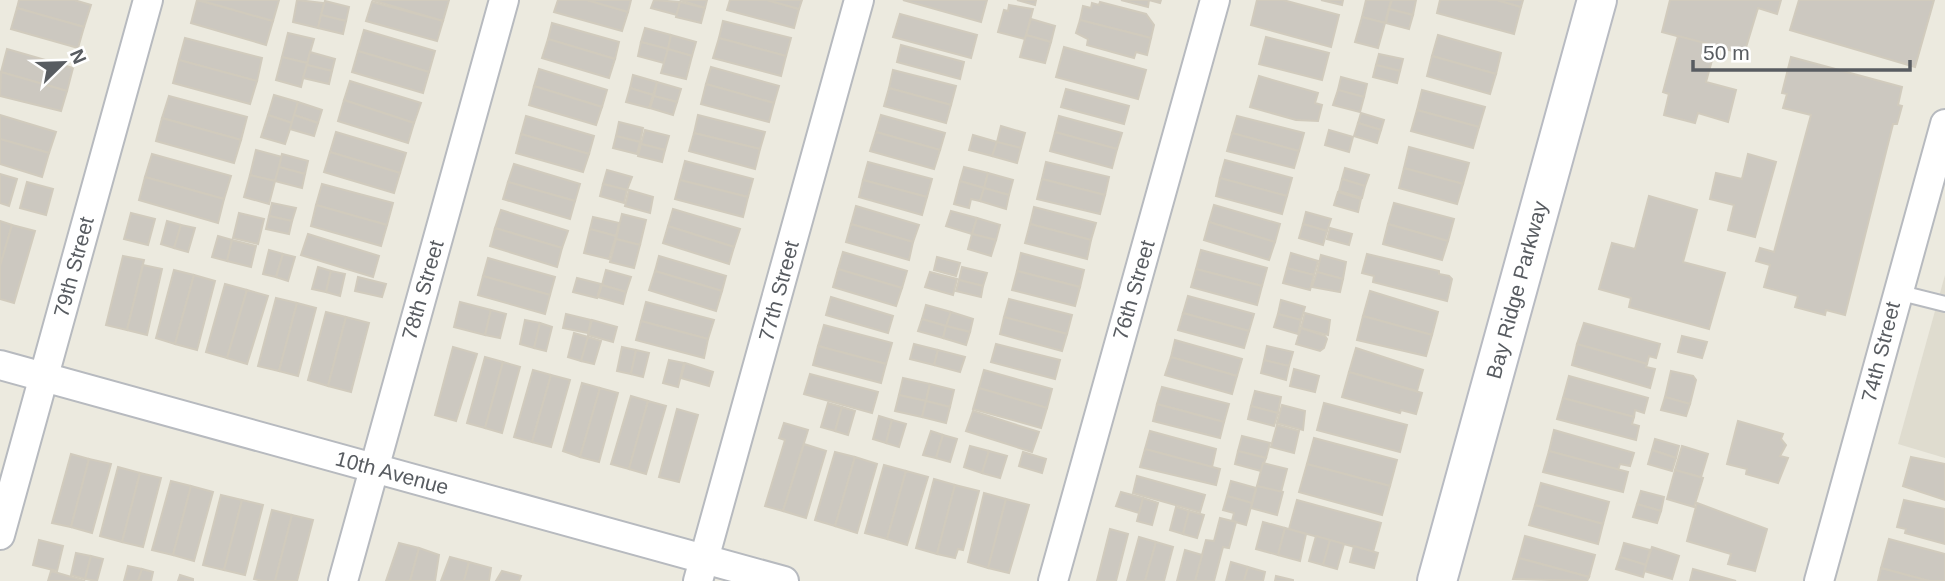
<svg xmlns="http://www.w3.org/2000/svg" width="1945" height="581" font-family="Arial,sans-serif">
	<rect width="100%" height="100%" fill="#eceadf"/>
	<path fill="#dfdccf" d="M1945 275V458L1898 444Z"/>
	<g fill="#ccc8c0" stroke="#d1cbbd" stroke-width="2">
		<path d="M19 0H74L91 5 84 27 17 8Z"/>
		<path d="M197 0 273 21 266 45 191 23Z"/>
		<path d="M199 0H279L273 21Z"/>
		<path d="M297 0 324 3 318 28 293 22Z"/>
		<path d="M372 0H449L443 21Z"/>
		<path d="M558 0H587L628 12 622 31 554 12Z"/>
		<path d="M587 0H631L628 12Z"/>
		<path d="M654 0 680 2 677 15 651 8Z"/>
		<path d="M680 0H707L705 8Z"/>
		<path d="M730 0H767L799 9 794 28 727 10Z"/>
		<path d="M767 0H802L799 9Z"/>
		<path d="M903 0H987L981 22Z"/>
		<path d="M1017 0H1036L1035 5Z"/>
		<path d="M1121 0H1161L1160 3 1149 0 1148 7Z"/>
		<path d="M1257 0H1283L1339 15 1331 47 1251 25Z"/>
		<path d="M1321 0H1343L1342 5Z"/>
		<path d="M1366 0H1391L1385 23 1362 17Z"/>
		<path d="M1392 0H1416L1413 15 1389 9Z"/>
		<path d="M1440 0H1497L1521 7 1514 34 1437 13Z"/>
		<path d="M1497 0H1523L1521 7Z"/>
		<path d="M1670 0H1781L1777 14 1758 8 1744 54 1662 32Z"/>
		<path d="M1799 0H1934L1915 67 1790 30Z"/>
		<path d="M325 1 349 7 346 21 321 15Z"/>
		<path d="M372 2 443 21 437 41 366 21Z"/>
		<path d="M680 2 705 8 701 23 676 17Z"/>
		<path d="M1100 2 1146 14 1154 25 1151 38 1080 20 1083 6 1091 8 1092 3 1099 5Z"/>
		<path d="M1009 5 1033 9 1025 39 998 32 1004 10 1008 11Z"/>
		<path d="M17 8 84 27 78 48 11 29Z"/>
		<path d="M1389 9 1413 15 1409 29 1386 23Z"/>
		<path d="M900 14 977 35 971 58 893 37Z"/>
		<path d="M321 15 346 21 343 34 318 28Z"/>
		<path d="M1362 17 1385 23 1378 48 1355 42Z"/>
		<path d="M1031 19 1055 26 1051 42 1026 35Z"/>
		<path d="M1080 20 1151 38 1147 55 1136 52 1134 58 1087 45 1088 39 1076 33Z"/>
		<path d="M723 21 791 38 786 56 719 38Z"/>
		<path d="M552 23 619 42 615 59 548 39Z"/>
		<path d="M645 28 671 35 668 49 641 42Z"/>
		<path d="M364 30 435 51 429 72 358 51Z"/>
		<path d="M288 33 314 39 307 63 282 57Z"/>
		<path d="M671 35 696 42 692 56 668 49Z"/>
		<path d="M1026 35 1051 42 1045 63 1020 57Z"/>
		<path d="M1438 35 1501 53 1496 74 1432 56Z"/>
		<path d="M1678 36 1716 46 1706 82 1736 90 1728 122 1698 113 1695 123 1664 115 1669 94 1663 92Z"/>
		<path d="M1266 37 1329 53 1322 80 1259 64Z"/>
		<path d="M185 38 262 58 257 81 179 60Z"/>
		<path d="M719 38 786 56 781 76 713 58Z"/>
		<path d="M548 39 615 59 609 78 542 58Z"/>
		<path d="M641 42 668 49 664 63 638 56Z"/>
		<path d="M901 45 964 62 960 79 897 62Z"/>
		<path d="M1064 47 1146 70 1138 99 1056 77Z"/>
		<path d="M7 49 73 68 67 91 1 72Z"/>
		<path d="M668 49 692 56 686 79 661 73Z"/>
		<path d="M358 51 429 72 423 93 352 72Z"/>
		<path d="M310 52 335 59 332 71 307 65Z"/>
		<path d="M1379 54 1403 59 1400 71 1376 65Z"/>
		<path d="M1432 56 1496 74 1490 94 1427 76Z"/>
		<path d="M282 57 307 63 301 87 276 80Z"/>
		<path d="M1791 57 1902 87 1898 105 1902 106 1897 124H1893L1845 315 1826 310 1825 315 1795 307 1798 296 1764 287 1770 265 1756 261 1760 248 1774 252 1811 115 1783 108 1787 94 1782 93Z"/>
		<path d="M179 60 257 81 250 104 173 83Z"/>
		<path d="M307 65 332 71 329 84 303 78Z"/>
		<path d="M1376 65 1400 71 1397 83 1373 77Z"/>
		<path d="M711 67 779 86 774 103 706 84Z"/>
		<path d="M539 69 607 90 602 107 534 86Z"/>
		<path d="M893 70 956 86 951 105 889 88Z"/>
		<path d="M1 72 67 91 61 111 0 96Z"/>
		<path d="M633 75 657 82 653 95 630 88Z"/>
		<path d="M1259 76 1318 93 1315 103 1322 105 1318 121 1296 120 1250 107Z"/>
		<path d="M1341 77 1367 84 1364 97 1338 90Z"/>
		<path d="M350 81 421 103 414 123 344 100Z"/>
		<path d="M657 82 681 89 677 102 654 96Z"/>
		<path d="M706 84 774 103 769 122 701 104Z"/>
		<path d="M534 86 602 107 596 125 529 105Z"/>
		<path d="M630 88 653 95 649 108 626 102Z"/>
		<path d="M889 88 951 105 946 123 884 106Z"/>
		<path d="M1066 89 1129 106 1124 124 1061 107Z"/>
		<path d="M1338 90 1364 97 1360 112 1333 105Z"/>
		<path d="M1422 90 1485 107 1479 127 1417 110Z"/>
		<path d="M274 95 298 102 292 123 268 115Z"/>
		<path d="M169 96 247 117 241 140 162 118Z"/>
		<path d="M654 96 677 102 673 115 650 108Z"/>
		<path d="M344 100 414 123 408 143 338 121Z"/>
		<path d="M298 102 322 110 318 123 294 115Z"/>
		<path d="M1417 110 1479 127 1473 148 1411 131Z"/>
		<path d="M1361 113 1384 120 1381 130 1358 123Z"/>
		<path d="M0 115 56 132 49 153 0 139Z"/>
		<path d="M268 115 292 123 285 144 261 137Z"/>
		<path d="M294 115 318 123 314 136 290 129Z"/>
		<path d="M698 115 765 132 760 149 694 133Z"/>
		<path d="M881 115 945 133 940 150 876 132Z"/>
		<path d="M526 116 594 136 589 154 521 134Z"/>
		<path d="M1059 116 1122 133 1117 149 1055 132Z"/>
		<path d="M1237 116 1304 133 1299 151 1232 133Z"/>
		<path d="M162 118 241 140 234 163 156 141Z"/>
		<path d="M619 122 643 128 640 142 616 136Z"/>
		<path d="M1358 123 1381 130 1377 143 1354 136Z"/>
		<path d="M1001 126 1025 133 1021 148 997 142Z"/>
		<path d="M645 130 669 136 665 150 641 144Z"/>
		<path d="M1329 130 1353 137 1349 152 1325 145Z"/>
		<path d="M336 132 406 153 400 173 330 152Z"/>
		<path d="M876 132 940 150 934 169 870 151Z"/>
		<path d="M1055 132 1117 149 1112 168 1050 151Z"/>
		<path d="M694 133 760 149 755 169 689 151Z"/>
		<path d="M1232 133 1299 151 1294 168 1227 151Z"/>
		<path d="M521 134 589 154 583 172 516 153Z"/>
		<path d="M973 135 997 142 992 156 969 150Z"/>
		<path d="M616 136 640 142 637 154 613 148Z"/>
		<path d="M0 139 49 153 42 177 0 164Z"/>
		<path d="M997 142 1021 148 1017 163 992 156Z"/>
		<path d="M641 144 665 150 662 162 638 156Z"/>
		<path d="M1409 147 1469 163 1463 184 1404 168Z"/>
		<path d="M256 150 282 157 275 181 250 175Z"/>
		<path d="M330 152 400 173 394 193 324 172Z"/>
		<path d="M152 154 231 176 224 199 145 177Z"/>
		<path d="M282 154 308 161 305 174 279 167Z"/>
		<path d="M1748 154 1776 162 1755 237 1728 230 1734 205 1710 199 1716 173 1742 179Z"/>
		<path d="M1225 160 1292 178 1287 196 1220 178Z"/>
		<path d="M685 161 753 179 748 197 680 180Z"/>
		<path d="M868 162 932 179 927 197 863 180Z"/>
		<path d="M1046 162 1109 177 1105 195 1042 179Z"/>
		<path d="M514 164 580 184 575 201 508 182Z"/>
		<path d="M279 167 305 174 302 188 275 181Z"/>
		<path d="M964 167 988 173 984 188 960 181Z"/>
		<path d="M1345 168 1369 175 1365 186 1342 179Z"/>
		<path d="M1404 168 1463 184 1457 204 1399 188Z"/>
		<path d="M607 170 632 177 627 190 603 184Z"/>
		<path d="M988 173 1013 180 1009 195 984 188Z"/>
		<path d="M0 174 17 179 9 206 0 203Z"/>
		<path d="M250 175 275 181 269 204 244 197Z"/>
		<path d="M145 177 224 199 218 223 139 200Z"/>
		<path d="M1220 178 1287 196 1282 214 1216 196Z"/>
		<path d="M1042 179 1105 195 1100 214 1037 199Z"/>
		<path d="M1342 179 1365 186 1362 198 1339 191Z"/>
		<path d="M680 180 748 197 743 217 675 199Z"/>
		<path d="M863 180 927 197 922 215 859 197Z"/>
		<path d="M960 181 984 188 980 201 971 199 969 208 954 204Z"/>
		<path d="M27 182 53 189 46 215 20 208Z"/>
		<path d="M508 182 575 201 570 219 503 199Z"/>
		<path d="M322 184 393 203 387 225 316 205Z"/>
		<path d="M603 184 627 190 624 203 600 196Z"/>
		<path d="M984 188 1009 195 1006 209 980 201Z"/>
		<path d="M629 190 653 197 650 213 625 206Z"/>
		<path d="M1338 192 1361 199 1358 212 1334 205Z"/>
		<path d="M1649 196 1697 210 1683 262 1725 273 1709 329 1629 307 1631 298 1599 289 1612 243 1635 249Z"/>
		<path d="M272 203 296 208 292 221 269 216Z"/>
		<path d="M1394 203 1454 219 1448 241 1388 224Z"/>
		<path d="M316 205 387 225 381 246 311 226Z"/>
		<path d="M1214 205 1280 224 1275 242 1209 222Z"/>
		<path d="M856 206 919 225 913 242 851 224Z"/>
		<path d="M1034 207 1096 223 1091 240 1030 224Z"/>
		<path d="M673 209 740 229 734 247 668 226Z"/>
		<path d="M501 210 568 231 562 248 495 228Z"/>
		<path d="M951 211 977 218 972 234 946 226Z"/>
		<path d="M1306 212 1331 219 1327 231 1303 224Z"/>
		<path d="M131 213 155 219 148 245 124 239Z"/>
		<path d="M239 213 264 219 258 244 233 238Z"/>
		<path d="M622 214 646 220 640 245 616 239Z"/>
		<path d="M269 216 292 221 289 234 266 229Z"/>
		<path d="M593 217 619 223 616 236 590 229Z"/>
		<path d="M977 218 1000 225 996 240 972 234Z"/>
		<path d="M0 221 12 225 0 266Z"/>
		<path d="M167 221 181 225 174 248 161 244Z"/>
		<path d="M1209 222 1275 242 1269 260 1204 240Z"/>
		<path d="M851 224 913 242 909 260 846 242Z"/>
		<path d="M1030 224 1091 240 1087 259 1025 243Z"/>
		<path d="M1303 224 1327 231 1323 245 1299 238Z"/>
		<path d="M1388 224 1448 241 1442 260 1383 244Z"/>
		<path d="M12 225 35 231 14 303 0 299V266Z"/>
		<path d="M181 225 195 228 188 252 174 248Z"/>
		<path d="M668 226 734 247 729 264 663 243Z"/>
		<path d="M495 228 562 248 557 267 490 246Z"/>
		<path d="M1330 228 1352 234 1349 245 1327 239Z"/>
		<path d="M590 229 616 236 609 259 584 253Z"/>
		<path d="M308 234 379 256 373 277 301 255Z"/>
		<path d="M972 234 996 240 991 256 968 249Z"/>
		<path d="M218 236 232 240 227 261 212 257Z"/>
		<path d="M616 239 640 245 634 268 610 262Z"/>
		<path d="M232 240 256 246 251 267 227 261Z"/>
		<path d="M269 250 283 254 276 277 263 274Z"/>
		<path d="M1201 250 1267 268 1262 286 1196 269Z"/>
		<path d="M843 252 907 271 902 288 838 269Z"/>
		<path d="M1021 253 1084 270 1080 287 1017 271Z"/>
		<path d="M1291 253 1318 261 1314 275 1287 268Z"/>
		<path d="M283 254 295 257 288 281 276 277Z"/>
		<path d="M1367 254 1439 271V274L1449 276 1452 279 1447 301 1373 282 1374 276 1362 273Z"/>
		<path d="M1321 255 1346 262 1343 279 1317 272Z"/>
		<path d="M123 256 144 260 127 330 106 325Z"/>
		<path d="M659 256 726 276 722 291 655 271Z"/>
		<path d="M937 257 960 263 956 276 934 270Z"/>
		<path d="M488 258 555 277 550 295 483 276Z"/>
		<path d="M143 265 162 269 147 335 127 330Z"/>
		<path d="M318 267 331 271 326 292 312 289Z"/>
		<path d="M962 267 987 273 983 286 959 280Z"/>
		<path d="M1287 268 1314 275 1310 290 1283 283Z"/>
		<path d="M838 269 902 288 896 306 833 287Z"/>
		<path d="M1196 269 1262 286 1257 305 1191 287Z"/>
		<path d="M174 270 194 275 175 344 156 338Z"/>
		<path d="M606 270 631 277 626 292 602 285Z"/>
		<path d="M331 271 345 274 340 296 326 292Z"/>
		<path d="M655 271 722 291 716 311 649 290Z"/>
		<path d="M1017 271 1080 287 1075 306 1012 290Z"/>
		<path d="M930 272 957 279 953 295 925 287Z"/>
		<path d="M1317 272 1343 279 1340 292 1312 287Z"/>
		<path d="M194 275 215 281 197 350 175 344Z"/>
		<path d="M483 276 550 295 545 314 478 295Z"/>
		<path d="M358 277 386 284 382 297 355 291Z"/>
		<path d="M577 278 601 284 597 298 573 292Z"/>
		<path d="M959 280 983 286 981 297 956 291Z"/>
		<path d="M225 284 247 290 227 358 206 352Z"/>
		<path d="M602 285 626 292 623 304 598 297Z"/>
		<path d="M247 290 268 296 247 364 227 358Z"/>
		<path d="M1370 291 1438 312 1432 335 1363 316Z"/>
		<path d="M1188 296 1254 314 1249 331 1183 313Z"/>
		<path d="M831 297 893 316 888 333 826 315Z"/>
		<path d="M276 298 297 303 279 371 258 366Z"/>
		<path d="M1009 299 1072 315 1067 334 1004 317Z"/>
		<path d="M1281 300 1305 307 1301 320 1278 314Z"/>
		<path d="M460 302 491 310 485 335 454 327Z"/>
		<path d="M646 302 714 320 708 339 641 321Z"/>
		<path d="M297 303 316 308 298 376 279 371Z"/>
		<path d="M926 305 951 312 946 326 922 319Z"/>
		<path d="M491 310 506 314 500 338 485 335Z"/>
		<path d="M326 312 346 317 328 386 308 380Z"/>
		<path d="M951 312 973 319 970 332 946 326Z"/>
		<path d="M1183 313 1249 331 1244 348 1178 330Z"/>
		<path d="M1305 313 1330 320 1328 335 1301 328Z"/>
		<path d="M566 314 591 320 588 333 563 328Z"/>
		<path d="M1278 314 1301 320 1298 334 1274 327Z"/>
		<path d="M1363 316 1432 335 1426 356 1357 340Z"/>
		<path d="M346 317 369 323 351 392 328 386Z"/>
		<path d="M1004 317 1067 334 1062 351 1000 334Z"/>
		<path d="M922 319 946 326 943 338 918 331Z"/>
		<path d="M525 320 540 323 534 348 520 344Z"/>
		<path d="M592 320 617 327 613 342 588 335Z"/>
		<path d="M641 321 708 339 704 358 636 340Z"/>
		<path d="M540 323 552 327 546 351 534 348Z"/>
		<path d="M1584 323 1660 344 1656 358 1649 356 1647 364 1577 344Z"/>
		<path d="M824 325 892 343 886 364 818 346Z"/>
		<path d="M946 326 970 332 966 345 943 338Z"/>
		<path d="M1301 328 1325 336 1327 339 1324 348 1320 351 1296 344Z"/>
		<path d="M574 333 588 337 581 361 568 357Z"/>
		<path d="M1682 336 1707 342 1702 358 1678 352Z"/>
		<path d="M588 337 601 341 594 364 581 361Z"/>
		<path d="M1175 340 1242 359 1237 376 1171 357Z"/>
		<path d="M914 344 938 350 934 365 910 359Z"/>
		<path d="M996 344 1060 360 1055 379 991 362Z"/>
		<path d="M1577 344 1647 364 1646 367 1655 369 1650 388 1572 365Z"/>
		<path d="M818 346 886 364 881 383 813 365Z"/>
		<path d="M1267 346 1293 352 1289 366 1264 360Z"/>
		<path d="M453 347 477 354 456 421 435 415Z"/>
		<path d="M622 347 636 350 631 374 617 371Z"/>
		<path d="M1356 348 1423 370 1417 391 1349 372Z"/>
		<path d="M636 350 649 353 643 377 631 374Z"/>
		<path d="M938 350 965 357 960 372 934 365Z"/>
		<path d="M485 357 503 362 485 428 467 423Z"/>
		<path d="M1171 357 1237 376 1232 394 1165 375Z"/>
		<path d="M669 360 684 363 678 387 663 383Z"/>
		<path d="M1264 360 1289 366 1286 380 1261 373Z"/>
		<path d="M503 362 520 367 502 433 485 428Z"/>
		<path d="M685 363 713 372 709 386 681 378Z"/>
		<path d="M1294 369 1319 376 1315 392 1290 386Z"/>
		<path d="M533 370 551 375 532 442 514 437Z"/>
		<path d="M984 370 1052 389 1047 408 979 388Z"/>
		<path d="M1671 371 1693 376 1696 380 1690 404 1665 397Z"/>
		<path d="M1349 372 1422 393 1416 414 1401 410 1400 413 1342 397Z"/>
		<path d="M810 374 878 392 872 413 804 394Z"/>
		<path d="M551 375 570 380 551 447 532 442Z"/>
		<path d="M1569 376 1648 398 1644 413 1635 410 1634 417 1563 398Z"/>
		<path d="M903 378 930 384 926 401 899 395Z"/>
		<path d="M582 383 600 388 580 457 563 451Z"/>
		<path d="M930 384 954 390 950 407 926 401Z"/>
		<path d="M1162 387 1229 404 1224 422 1157 404Z"/>
		<path d="M600 388 618 393 599 462 580 457Z"/>
		<path d="M979 388 1047 408 1041 428 973 409Z"/>
		<path d="M1255 391 1281 397 1278 413 1251 406Z"/>
		<path d="M899 395 926 401 922 417 895 411Z"/>
		<path d="M631 396 648 401 629 469 611 464Z"/>
		<path d="M1665 397 1690 404 1686 416 1661 410Z"/>
		<path d="M1563 398 1634 417 1632 424 1639 426 1636 440 1557 419Z"/>
		<path d="M648 401 666 406 646 474 629 469Z"/>
		<path d="M926 401 950 407 946 423 922 417Z"/>
		<path d="M828 403 842 407 835 431 821 427Z"/>
		<path d="M1324 403 1407 425 1400 452 1317 430Z"/>
		<path d="M1157 404 1224 422 1220 438 1153 421Z"/>
		<path d="M1282 405 1305 411 1303 430 1277 423Z"/>
		<path d="M1251 406 1278 413 1274 426 1248 419Z"/>
		<path d="M842 407 855 411 848 435 835 431Z"/>
		<path d="M677 409 698 415 679 482 659 477Z"/>
		<path d="M973 411 1039 432 1032 452 966 431Z"/>
		<path d="M879 416 892 420 886 443 873 439Z"/>
		<path d="M892 420 906 424 899 447 886 443Z"/>
		<path d="M1738 421 1783 434 1781 439 1786 445 1780 456 1788 458 1778 483 1746 474 1747 469 1727 464Z"/>
		<path d="M784 423 808 430 783 511 765 506 785 440 779 438Z"/>
		<path d="M1277 425 1299 431 1294 453 1271 447Z"/>
		<path d="M1554 430 1634 453 1630 466 1620 464 1618 470 1549 451Z"/>
		<path d="M931 431 943 435 936 458 923 455Z"/>
		<path d="M1150 431 1216 449 1212 467 1145 449Z"/>
		<path d="M943 435 957 439 950 462 936 458Z"/>
		<path d="M1242 436 1270 443 1266 458 1238 451Z"/>
		<path d="M1314 438 1397 460 1390 486 1307 464Z"/>
		<path d="M1655 439 1679 446 1676 458 1652 450Z"/>
		<path d="M804 444 826 451 806 518 783 511Z"/>
		<path d="M970 446 989 451 982 473 964 467Z"/>
		<path d="M1682 446 1708 454 1701 477 1675 470Z"/>
		<path d="M1145 449 1220 469 1216 485 1140 467Z"/>
		<path d="M1652 450 1676 458 1672 471 1648 464Z"/>
		<path d="M989 451 1007 456 1000 478 982 473Z"/>
		<path d="M1238 451 1266 458 1261 471 1235 464Z"/>
		<path d="M1549 451 1628 472 1623 492 1543 472Z"/>
		<path d="M835 452 855 457 835 526 815 520Z"/>
		<path d="M1023 452 1046 459 1042 473 1019 466Z"/>
		<path d="M71 454 89 459 71 527 52 523Z"/>
		<path d="M855 457 877 464 857 533 835 526Z"/>
		<path d="M1911 457 1945 464V500L1903 486Z"/>
		<path d="M89 459 111 464 92 533 71 527Z"/>
		<path d="M1263 463 1287 469 1281 492 1257 486Z"/>
		<path d="M1307 464 1390 486 1382 515 1299 492Z"/>
		<path d="M884 465 906 471 887 539 865 533Z"/>
		<path d="M118 467 140 473 122 542 100 536Z"/>
		<path d="M1675 470 1703 478 1694 507 1667 499Z"/>
		<path d="M906 471 928 477 907 545 887 539Z"/>
		<path d="M140 473 161 478 143 547 122 542Z"/>
		<path d="M1137 476 1205 495 1200 512 1133 493Z"/>
		<path d="M934 479 955 485 937 554 916 548Z"/>
		<path d="M171 481 191 486 173 555 152 550Z"/>
		<path d="M1231 481 1256 488 1252 503 1227 496Z"/>
		<path d="M1541 483 1609 502 1603 524 1535 505Z"/>
		<path d="M955 485 979 491 963 550 958 549 955 558 937 554Z"/>
		<path d="M191 486 213 492 194 561 173 555Z"/>
		<path d="M1257 486 1283 492 1277 515 1251 508Z"/>
		<path d="M1641 491 1664 497 1661 511 1637 504Z"/>
		<path d="M1121 492 1143 498 1139 513 1116 506Z"/>
		<path d="M984 493 1006 499 988 568 968 562Z"/>
		<path d="M221 495 242 500 224 570 203 565Z"/>
		<path d="M1227 496 1252 503 1246 525 1232 521 1234 513 1223 510Z"/>
		<path d="M1143 498 1158 503 1152 525 1137 521Z"/>
		<path d="M1006 499 1029 505 1009 573 988 568Z"/>
		<path d="M242 500 263 505 245 575 224 570Z"/>
		<path d="M1297 500 1381 523 1373 552 1289 529Z"/>
		<path d="M1904 500 1945 509V544L1905 533 1906 529 1897 527Z"/>
		<path d="M1697 503 1767 529 1755 571 1728 564 1731 554 1687 541Z"/>
		<path d="M1637 504 1661 511 1657 523 1633 517Z"/>
		<path d="M1535 505 1603 524 1598 544 1529 525Z"/>
		<path d="M1176 507 1189 511 1183 534 1170 530Z"/>
		<path d="M272 510 292 515 275 581H263L254 579Z"/>
		<path d="M1189 511 1204 515 1197 538 1183 534Z"/>
		<path d="M292 515 313 520 297 581H275Z"/>
		<path d="M1220 518 1236 522 1229 548 1223 547 1214 581H1195L1206 540 1214 541Z"/>
		<path d="M1263 522 1285 528 1278 555 1256 549Z"/>
		<path d="M1285 528 1306 534 1300 561 1278 555Z"/>
		<path d="M1110 529 1128 534 1116 581H1097Z"/>
		<path d="M1316 536 1330 540 1323 565 1309 561Z"/>
		<path d="M1525 536 1595 555 1589 577 1519 558Z"/>
		<path d="M1139 537 1156 542 1145 581H1127Z"/>
		<path d="M1889 539 1945 554V581H1929L1881 568Z"/>
		<path d="M39 540 63 546 57 571 33 565Z"/>
		<path d="M1330 540 1344 544 1337 569 1323 565Z"/>
		<path d="M1156 542 1173 547 1164 581H1145Z"/>
		<path d="M399 543 419 548 410 581H386Z"/>
		<path d="M1624 543 1650 550 1646 565 1620 557Z"/>
		<path d="M1354 546 1378 553 1374 568 1350 562Z"/>
		<path d="M1652 547 1679 556 1672 579 1644 571Z"/>
		<path d="M419 548 439 555 435 581H410Z"/>
		<path d="M1185 550 1202 555 1195 581H1177Z"/>
		<path d="M76 553 91 556 85 579 71 575Z"/>
		<path d="M91 556 103 559 97 581 85 579Z"/>
		<path d="M450 557 469 562 464 581H441Z"/>
		<path d="M1620 557 1646 565 1643 577 1616 569Z"/>
		<path d="M1519 558 1589 577 1587 581 1513 579Z"/>
		<path d="M469 562 491 568 489 581H464Z"/>
		<path d="M1231 562 1248 567 1244 581H1226Z"/>
		<path d="M128 566 142 569 138 581H124Z"/>
		<path d="M1248 567 1265 572 1263 581H1244Z"/>
		<path d="M1881 568 1929 581H1878Z"/>
		<path d="M142 569 153 572 151 581H138Z"/>
		<path d="M1693 569 1736 581H1690Z"/>
		<path d="M51 571 85 581H48Z"/>
		<path d="M502 571 521 576 519 581H496Z"/>
		<path d="M180 575 193 579V581H178Z"/>
		<path d="M1276 576 1293 580V581H1275Z"/>
	</g>
	<g fill="none" stroke-linecap="round" stroke-linejoin="round">
		<g stroke="#b7babf" stroke-width="18">
			<path id="lane" d="M1897 292 1945 304"/>
		</g>
		<g stroke="#b7babf" stroke-width="32">
			<g id="street">
				<path d="M0 365 784 581"/>
				<path d="M0 535 148 0"/>
				<path d="M343 581 504 0"/>
				<path d="M698 581 859 0"/>
				<path d="M1053 581 1215 0"/>
				<path d="M1819 581 1945 124"/>
			</g>
		</g>
		<g stroke="#b8bbc2" stroke-width="42">
			<path id="secondary" d="M1437 581 1597 0"/>
		</g>
		<use href="#lane" stroke="#fff" stroke-width="14"/>
		<use href="#street" stroke="#fff" stroke-width="28"/>
		<use href="#secondary" stroke="#fff" stroke-width="38"/>
	</g>
	<g text-anchor="middle" stroke-width="6" stroke-linejoin="round" paint-order="stroke">
		<g font-size="21" fill="#585c61" stroke="#fff">
			<text transform="translate(74 267) rotate(-75)" y="7">79th Street</text>
			<text transform="translate(423 290) rotate(-74)" y="7">78th Street</text>
			<text transform="translate(1134 290) rotate(-74)" y="7">76th Street</text>
			<text transform="translate(1517 290) rotate(-75)" y="7">Bay Ridge Parkway</text>
			<text transform="translate(779 291) rotate(-75)" y="7">77th Street</text>
			<text transform="translate(1881 352) rotate(-76)" y="7">74th Street</text>
			<text transform="translate(392 473) rotate(15)" y="7">10th Avenue</text>
		</g>
	</g>
	<g transform="translate(63 63) rotate(67)" stroke="#ffffff" stroke-width="5" paint-order="stroke">
	<path d="M0-5L12 26L0 18L-12 26Z" fill="#585c61"/>
	<text y="-10" font-size="19" font-weight="bold" text-anchor="middle" fill="#585c61">N</text>
	</g>
	<path d="M1693 60v10h217v-10" fill="none" stroke="#585c61" stroke-width="3.5"/>
	<text x="1703" y="60" font-size="21" fill="#585c61" stroke="#ffffff" stroke-width="5" paint-order="stroke">50 m</text>
</svg>
